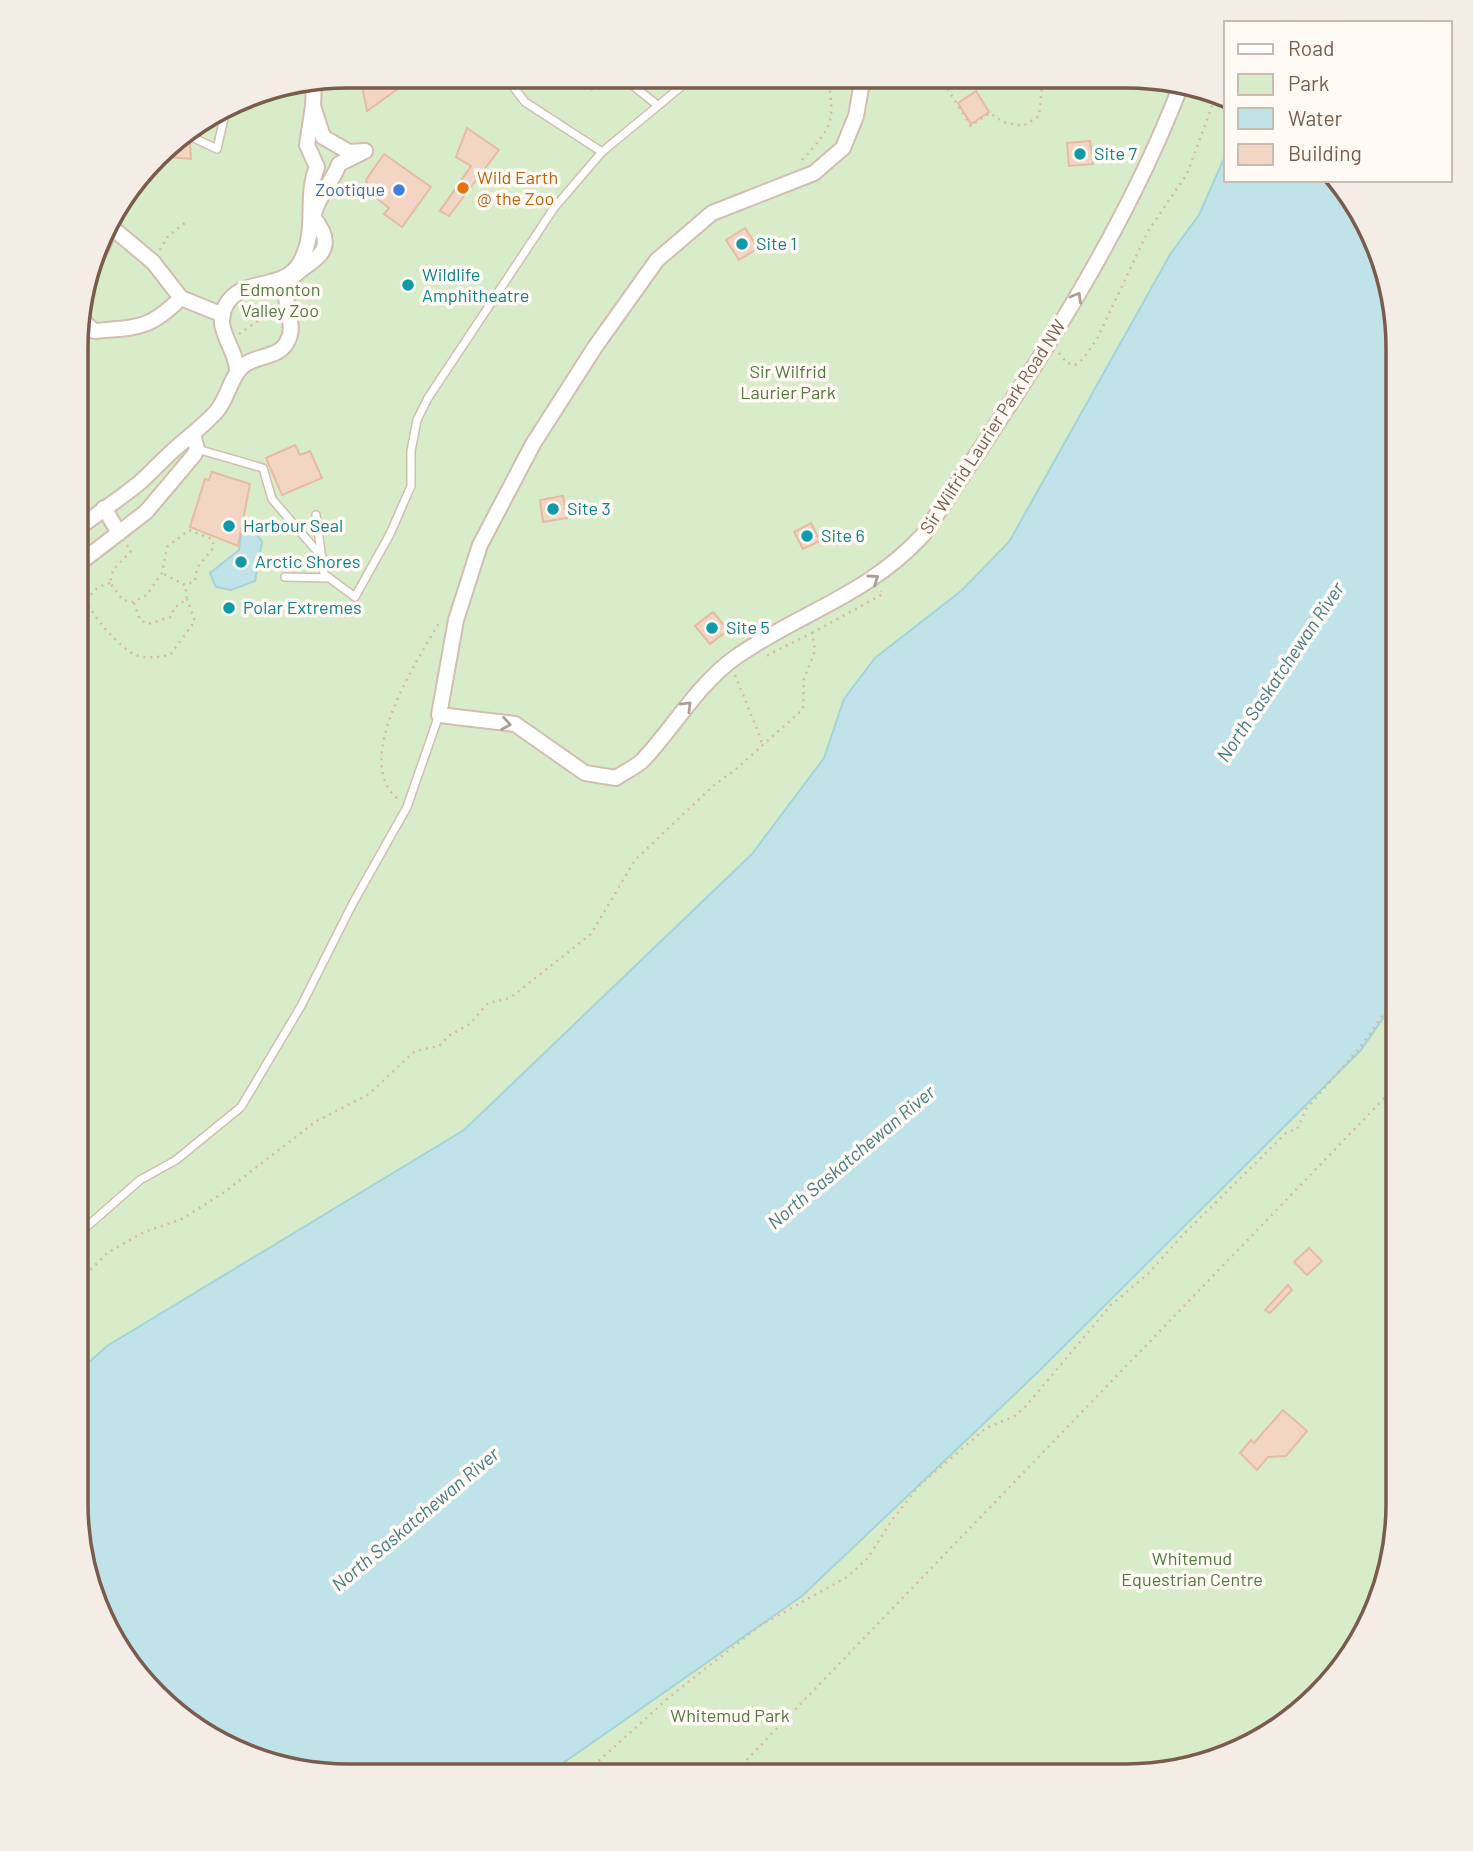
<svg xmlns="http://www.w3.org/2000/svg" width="1473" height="1851" font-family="Barlow,sans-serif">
	<rect width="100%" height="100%" fill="#fdf6ec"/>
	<g fill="#d8ecc9">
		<path d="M347 75 1162 78 1226 102V154L1199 215 1171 253 1009 542 961 591 875 658 844 699 824 758 752 854 464 1130 107 1346 76 1374 78 311 111 212 168 142 259 90Z"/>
		<path d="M1397 998V1521L1361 1640 1318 1696 1261 1740 1143 1775H546L802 1596 1037 1373 1361 1050Z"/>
	</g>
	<g fill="#bfe3e8" stroke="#a5d3da" stroke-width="2">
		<path d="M1226 154V180H1332L1362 212 1388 276 1398 347 1397 998 1361 1050 1037 1373 802 1596 546 1775H329L259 1761 196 1730 111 1639 84 1574 75 1504 76 1374 107 1346 464 1130 752 854 824 758 844 699 875 658 961 591 1009 542 1171 253 1199 215Z"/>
		<path d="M242 526 254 530 262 542 255 581 231 590 216 587 210 573 239 550Z"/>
	</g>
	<g fill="#f3d5c3" stroke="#e6bba3" stroke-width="2">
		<path d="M360 75H417L367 111Z"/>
		<path d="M976 91 989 112 971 124 958 103Z"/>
		<path d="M467 128 499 150 449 216 440 211 471 166 456 157Z"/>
		<path d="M189 130 191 159 169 157 170 141Z"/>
		<path d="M1090 141 1093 164 1069 166 1067 143Z"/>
		<path d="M384 154 431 187 402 227 384 214 389 208 371 194 366 180Z"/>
		<path d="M745 228 758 248 739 260 726 240Z"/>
		<path d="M295 445 300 455 310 451 322 478 282 495 266 458Z"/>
		<path d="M212 472 250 484 238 546 190 527 205 479 209 480Z"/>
		<path d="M563 496 567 518 543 522 540 500Z"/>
		<path d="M811 523 820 541 803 549 794 532Z"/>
		<path d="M713 612 728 630 710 644 695 626Z"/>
		<path d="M1309 1248 1322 1261 1307 1275 1294 1262Z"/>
		<path d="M1288 1285 1292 1290 1270 1313 1265 1310Z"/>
		<path d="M1283 1410 1307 1431 1286 1456 1268 1457 1257 1470 1240 1453 1251 1440 1254 1443Z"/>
	</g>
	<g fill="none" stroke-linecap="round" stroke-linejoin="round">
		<g stroke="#d1beb0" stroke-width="10">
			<g id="lane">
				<path d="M505 76 525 102 602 152 694 76"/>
				<path d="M621 76 656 104"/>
				<path d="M194 138 217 149 226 109"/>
				<path d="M197 449 263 468 272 499 322 557"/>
				<path d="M316 515 324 574 355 597 390 534 411 486V451L417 420 428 398 554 208 602 152"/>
				<path d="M285 577 329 578"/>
				<path d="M76 1236 140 1180 176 1160 241 1107 301 1006 353 903 407 807 439 715"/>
			</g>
		</g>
		<g stroke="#d1beb0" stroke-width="18">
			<g id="street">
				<path d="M863 77 856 116 843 148 814 173 712 213 657 260 595 347 533 444 480 545 456 620 439 715 515 724 585 773 616 778C624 772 636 767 643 760 674 727 698 684 736 657 802 611 865 597 923 535 1019 391 1119 247 1181 85"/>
				<path d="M313 106 314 81"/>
				<path d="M108 221 111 227 153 262 181 298"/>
				<path d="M92 268 111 227"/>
				<path d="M78 316 94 331C139 327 148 330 181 298L223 315"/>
				<path d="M237 372C238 349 212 329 226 305 243 275 284 293 301 261 318 228 304 198 317 167L307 145 313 106 323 137 349 152 365 151"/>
				<path d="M104 508 119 533"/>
				<path d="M77 529C97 514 118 500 138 484 151 473 163 459 177 447 190 436 204 425 216 412 228 399 230 377 243 366 257 354 280 359 288 340 297 322 280 303 289 283 298 262 347 258 313 217 318 195 331 185 339 164L365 151"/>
				<path d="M77 565 146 512 194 455 197 449 193 435"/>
			</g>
		</g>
		<g stroke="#d9b8a5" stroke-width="2.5" stroke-dasharray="2 5" stroke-linecap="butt">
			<path d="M526 76 527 77"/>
			<path d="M559 76C579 89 591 95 613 83"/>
			<path d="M940 77 971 126 990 113 1003 122 1023 126 1039 116 1043 77"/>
			<path d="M802 160C833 126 835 123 828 77"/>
			<path d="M160 250 168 236 185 223"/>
			<path d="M239 334 274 310"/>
			<path d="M1059 353 1067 363 1075 365 1083 359 1097 339 1148 231 1187 174 1215 98"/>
			<path d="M127 545 131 551 113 570 110 583 123 600 133 602 147 595 162 573 167 547 189 530 212 539 214 547 197 568 195 581 185 585 162 573"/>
			<path d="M110 583C98 586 93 590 87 601 90 614 122 650 136 655 147 659 158 657 170 655L195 621 187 599"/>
			<path d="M134 603 140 620 148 624 171 617 174 608 187 599 185 585"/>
			<path d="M812 633 883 594 881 591"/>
			<path d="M735 675 761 739V747"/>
			<path d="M397 798C352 759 417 661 439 623"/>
			<path d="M76 1285 107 1253 144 1232 182 1219 223 1193 315 1122 369 1094 415 1051 439 1046 450 1035 470 1024 488 1003 510 998 591 934 635 860 713 786 736 769 803 709 804 679 815 651 812 633 766 656"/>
			<path d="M583 1775 673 1694 761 1625 847 1577 868 1558 892 1520 919 1486 986 1428 1015 1416 1026 1406 1111 1305 1148 1274 1180 1238 1287 1132 1297 1129 1306 1109 1362 1045 1397 994"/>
			<path d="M732 1775 1397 1085"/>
		</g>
		<use href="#lane" stroke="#fff" stroke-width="7"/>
		<use href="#street" stroke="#fff" stroke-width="14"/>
	</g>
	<defs><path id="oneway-chevron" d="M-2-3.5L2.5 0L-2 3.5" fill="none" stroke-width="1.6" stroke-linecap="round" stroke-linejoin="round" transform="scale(1.75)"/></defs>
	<g stroke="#af9d94">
		<use href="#oneway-chevron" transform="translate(1077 297) rotate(-60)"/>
		<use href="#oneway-chevron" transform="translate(874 579) rotate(-35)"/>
		<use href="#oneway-chevron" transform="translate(687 706) rotate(-45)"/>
		<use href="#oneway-chevron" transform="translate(506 724) rotate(10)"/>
	</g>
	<g fill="#0f9aa8" stroke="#fffaf3" stroke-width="2.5">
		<circle cx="1080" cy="154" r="7"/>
		<circle cx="742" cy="244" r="7"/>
		<circle cx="408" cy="285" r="7"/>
		<circle cx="553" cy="509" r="7"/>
		<circle cx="229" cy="526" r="7"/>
		<circle cx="807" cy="536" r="7"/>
		<circle cx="241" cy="562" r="7"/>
		<circle cx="229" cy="608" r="7"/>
		<circle cx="712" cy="628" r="7"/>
	</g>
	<circle fill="#e8710a" stroke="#fffaf3" stroke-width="2.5" cx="463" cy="188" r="7"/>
	<circle fill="#3f7fe0" stroke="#fffaf3" stroke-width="2.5" cx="399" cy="190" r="7"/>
	<g text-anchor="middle" stroke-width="7" stroke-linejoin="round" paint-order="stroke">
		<g font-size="18" fill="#0d838f" stroke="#fffaf3" text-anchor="start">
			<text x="1094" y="160">Site 7</text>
			<text x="756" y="250">Site 1</text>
			<text x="422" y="281">Wildlife<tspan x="422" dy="21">Amphitheatre</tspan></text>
			<text x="567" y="515">Site 3</text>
			<text x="243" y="532">Harbour Seal</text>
			<text x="821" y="542">Site 6</text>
			<text x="255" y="568">Arctic Shores</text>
			<text x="243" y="614">Polar Extremes</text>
			<text x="726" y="634">Site 5</text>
		</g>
		<g font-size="18" fill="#c56008" stroke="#fffaf3" text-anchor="start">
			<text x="477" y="184">Wild Earth<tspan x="477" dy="21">@ the Zoo</tspan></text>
		</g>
		<g font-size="18" fill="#366cbe" stroke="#fffaf3" text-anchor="end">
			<text x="385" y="196">Zootique</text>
		</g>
		<g font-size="18" fill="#537a41" stroke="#fffaf3">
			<text x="280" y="296">Edmonton<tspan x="280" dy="21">Valley Zoo</tspan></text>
			<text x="788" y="378">Sir Wilfrid<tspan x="788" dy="21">Laurier Park</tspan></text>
			<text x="1192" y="1565">Whitemud<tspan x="1192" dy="21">Equestrian Centre</tspan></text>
			<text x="730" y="1722">Whitemud Park</text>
		</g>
		<g font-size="18" fill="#7a5c4d" stroke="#fffaf3">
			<text transform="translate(993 427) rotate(-57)" y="6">Sir Wilfrid Laurier Park Road NW</text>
		</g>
		<g font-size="19" font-style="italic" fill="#437c86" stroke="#fffaf3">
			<text transform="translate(1280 672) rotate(-56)" y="7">North Saskatchewan River</text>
			<text transform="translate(851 1157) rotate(-40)" y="7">North Saskatchewan River</text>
			<text transform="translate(415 1519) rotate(-40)" y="7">North Saskatchewan River</text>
		</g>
	</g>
	<path d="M0 0H1473V1851H0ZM348 88H1126A260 260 0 0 1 1386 348V1504A260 260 0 0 1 1126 1764H348A260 260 0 0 1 88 1504V348A260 260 0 0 1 348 88Z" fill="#f4ede6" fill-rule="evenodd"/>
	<path fill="none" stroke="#7a5c4d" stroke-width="3.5" d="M348 88H1126A260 260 0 0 1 1386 348V1504A260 260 0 0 1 1126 1764H348A260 260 0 0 1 88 1504V348A260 260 0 0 1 348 88Z"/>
	<rect x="1224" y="21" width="228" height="161" fill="#fffaf3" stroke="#cabbb1" stroke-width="2"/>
	<rect x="1238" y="44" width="35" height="10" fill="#ffffff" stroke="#cabbb1" stroke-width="2"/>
	<text x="1288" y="56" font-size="21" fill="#7a5c4d">Road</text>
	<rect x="1238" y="74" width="35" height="21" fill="#d8ecc9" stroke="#cabbb1" stroke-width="2"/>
	<text x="1288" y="91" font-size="21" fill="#7a5c4d">Park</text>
	<rect x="1238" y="108" width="35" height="21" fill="#bfe3e8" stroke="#cabbb1" stroke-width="2"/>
	<text x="1288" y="126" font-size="21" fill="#7a5c4d">Water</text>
	<rect x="1238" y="144" width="35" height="21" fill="#f3d5c3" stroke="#cabbb1" stroke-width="2"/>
	<text x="1288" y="161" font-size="21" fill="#7a5c4d">Building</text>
</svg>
